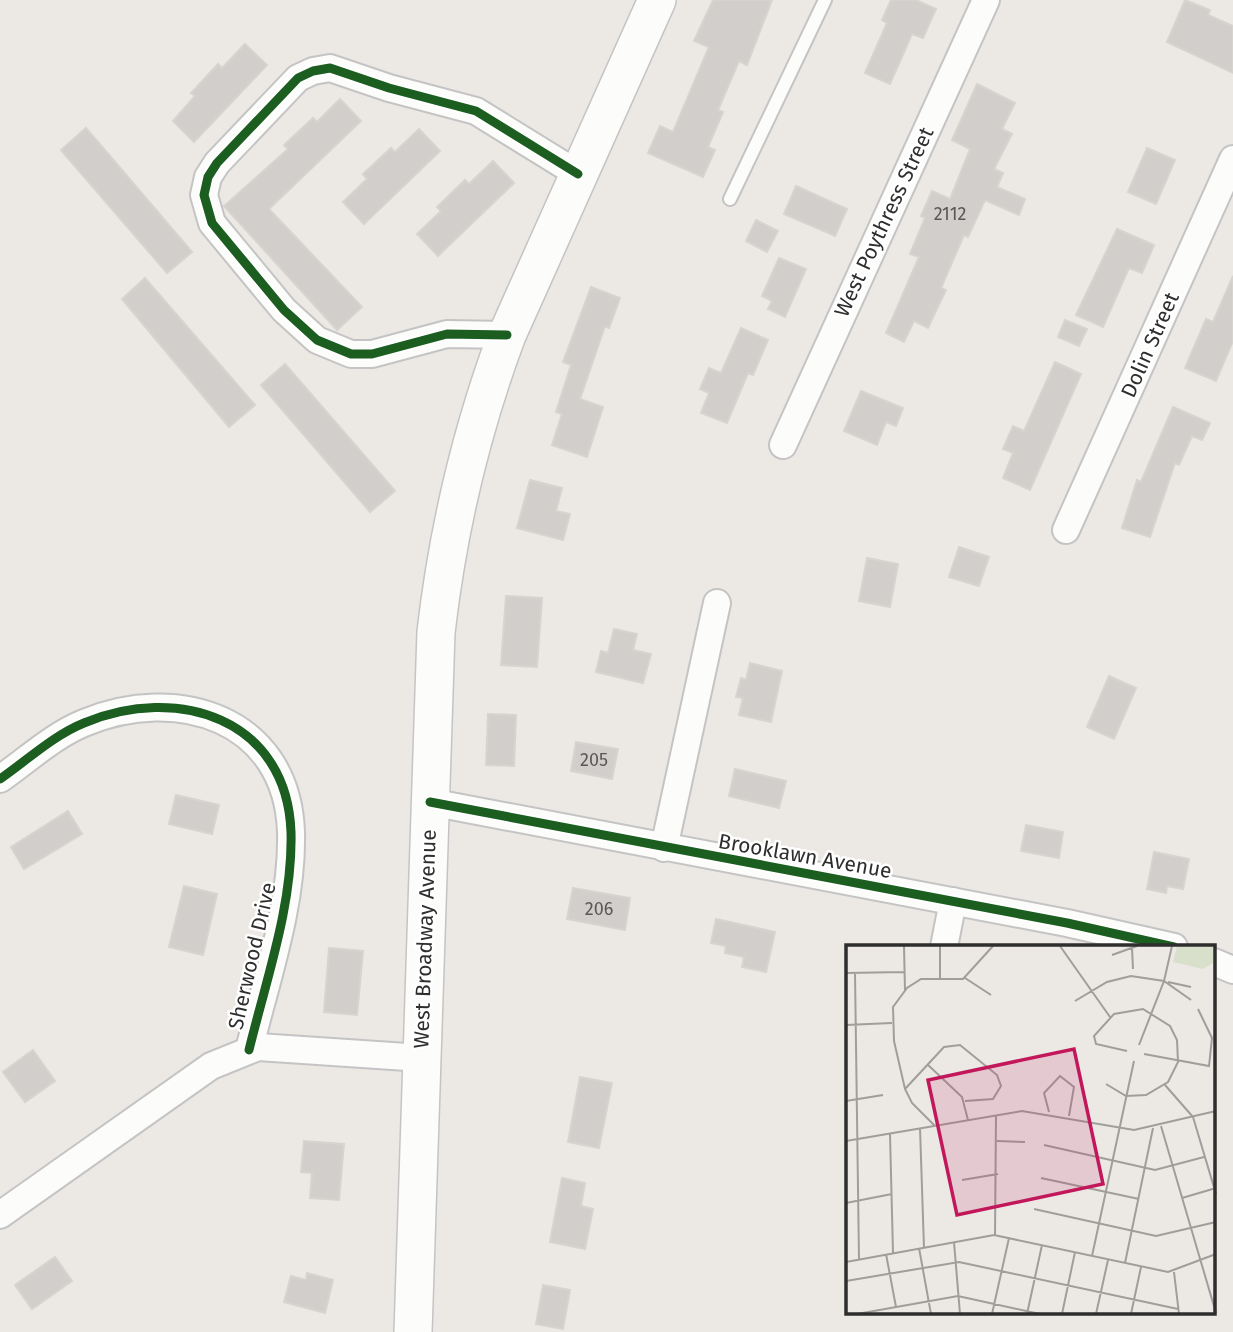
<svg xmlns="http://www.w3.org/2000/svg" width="1233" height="1332" font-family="'Fira Sans',sans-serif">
	<rect width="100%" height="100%" fill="#ece8e4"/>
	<g fill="#d1cecb" stroke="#d7d4d0" stroke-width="2">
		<path d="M713 0H772L747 65 739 61 718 110 723 112 708 147 715 150 703 177 648 153 660 126 673 132 709 47 694 41Z"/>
		<path d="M891 0H916L936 9 923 38 912 34 890 84 865 73 887 23 882 20Z"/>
		<path d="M1185 0 1210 10 1208 15 1233 26V73L1167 42Z"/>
		<path d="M245 44 267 65 194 142 173 121 195 96 191 93 218 64 222 68Z"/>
		<path d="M977 84 1015 103 1002 129 1012 134 994 169 1003 173 997 187 1025 199 1019 215 985 200 968 237 964 235 941 288 946 290 928 328 914 321 904 342 886 333 919 257 910 254 925 218 921 216 932 191 950 199 970 149 952 140Z"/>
		<path d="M340 99 361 121 269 209 362 307 337 330 224 206 288 149 284 145 313 118 317 122Z"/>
		<path d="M86 128 192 252 167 273 61 150Z"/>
		<path d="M419 129 440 151 364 224 343 202 367 179 363 174 391 148 395 152Z"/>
		<path d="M1147 148 1175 160 1156 204 1128 192Z"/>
		<path d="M493 161 514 183 438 256 417 234 441 211 437 207 465 180 469 184Z"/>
		<path d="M796 186 847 209 835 236 784 214Z"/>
		<path d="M756 220 778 231 767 252 746 241Z"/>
		<path d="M1117 229 1154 245 1142 273 1129 268 1103 327 1076 315Z"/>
		<path d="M779 258 806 269 785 317 768 309 772 301 762 296Z"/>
		<path d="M1233 276V341L1216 381 1185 368 1206 319 1213 322Z"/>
		<path d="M145 278 255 405 229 427 122 299Z"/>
		<path d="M591 287 620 298 609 328 605 326 580 399 603 407 587 457 552 445 562 414 556 412 571 365 563 362Z"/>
		<path d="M1065 320 1087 329 1079 346 1058 337Z"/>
		<path d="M741 328 768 340 753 375 748 373 727 423 701 413 709 393 700 389 709 368 721 373Z"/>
		<path d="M1055 362 1081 374 1030 490 1003 478 1013 453 1003 449 1013 426 1024 431Z"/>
		<path d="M285 364 395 491 370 512 261 385Z"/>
		<path d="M861 391 903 408 896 426 886 422 877 445 844 431Z"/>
		<path d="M1173 407 1210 423 1202 440 1192 436 1179 465 1175 463 1150 537 1122 528 1137 480 1141 482Z"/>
		<path d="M530 480 562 488 556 511 570 514 563 540 517 528Z"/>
		<path d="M959 547 989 557 979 586 949 577Z"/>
		<path d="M867 558 898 564 890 607 859 601Z"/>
		<path d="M506 596 542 598 537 667 501 665Z"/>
		<path d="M614 629 637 634 633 650 651 654 643 683 596 672 601 651 608 653Z"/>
		<path d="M750 663 782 671 771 722 739 715 743 698 736 697 741 678 746 680Z"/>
		<path d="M1109 676 1136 688 1114 739 1087 727Z"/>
		<path d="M488 714 516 715 514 766 486 765Z"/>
		<path d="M576 742 618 749 612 779 571 771Z"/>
		<path d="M735 769 786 781 779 808 729 796Z"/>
		<path d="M176 795 219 805 212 834 169 824Z"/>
		<path d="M68 811 82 834 24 869 11 847Z"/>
		<path d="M1026 825 1063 832 1059 858 1021 851Z"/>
		<path d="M1154 852 1189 859 1183 889 1167 886 1166 893 1147 889Z"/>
		<path d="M184 886 217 894 203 955 169 947Z"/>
		<path d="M573 888 630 898 625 930 567 919Z"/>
		<path d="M716 919 775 932 766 972 742 967 744 957 725 953 726 946 711 943Z"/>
		<path d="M329 948 363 951 357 1015 324 1012Z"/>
		<path d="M33 1050 55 1081 25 1102 3 1072Z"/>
		<path d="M580 1077 612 1083 599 1148 568 1142Z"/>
		<path d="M304 1141 344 1144 339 1200 310 1198 312 1173 301 1172Z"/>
		<path d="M562 1178 585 1183 581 1206 593 1209 585 1249 550 1242Z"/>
		<path d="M55 1257 72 1281 32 1309 15 1285Z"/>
		<path d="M307 1273 333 1280 325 1313 284 1302 291 1276 306 1280Z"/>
		<path d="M543 1285 570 1290 563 1329 536 1324Z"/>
	</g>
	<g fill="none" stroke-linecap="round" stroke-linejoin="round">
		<g stroke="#c5c4c5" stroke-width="16">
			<path id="lane" d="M730 199 825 0"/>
		</g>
		<g stroke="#c5c4c5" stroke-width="30">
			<g id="street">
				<path d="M507 335 447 334 372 354H351L317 340 284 310 212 223 204 195 208 177 217 163 298 78 313 71 330 68 389 88 476 111 578 174"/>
				<path d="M783 445 986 0"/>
				<path d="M1066 530 1233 159"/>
				<path d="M0 779C26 761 54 735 84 723 177 684 287 718 291 832 293 905 266 980 249 1050"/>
				<path d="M430 802 1067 923 1174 947"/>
				<path d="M664 848 717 603"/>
				<path d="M944 947 953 901"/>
				<path d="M1214 962 1233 970"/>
				<path d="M0 1215 211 1066 258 1047 422 1058"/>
			</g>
		</g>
		<g stroke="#c5c4c5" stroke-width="40">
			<path id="secondary" d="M413 1332 436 632C448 529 471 431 507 335L657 0"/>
		</g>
		<use href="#lane" stroke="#fcfcfb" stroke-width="12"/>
		<use href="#street" stroke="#fcfcfb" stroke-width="26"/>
		<use href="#secondary" stroke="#fcfcfb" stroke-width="37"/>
		<g stroke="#fff" stroke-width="13">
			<g id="cycleway">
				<path d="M507 335 447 334 372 354H351L317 340 284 310 212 223 204 195 208 177 217 163 298 78 313 71 330 68 389 88 476 111 578 174"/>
				<path d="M0 779C26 761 54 735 84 723 177 684 287 718 291 832 293 905 266 980 249 1050"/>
				<path d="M430 802 1067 923 1174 947"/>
			</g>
		</g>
		<use href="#cycleway" stroke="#1b5e20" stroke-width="9"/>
	</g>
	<g text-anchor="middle" stroke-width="5" stroke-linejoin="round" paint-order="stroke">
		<g font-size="18" fill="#585857">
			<text x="950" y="220">2112</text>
			<text x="594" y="766">205</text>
			<text x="599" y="915">206</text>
		</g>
		<g font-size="21" fill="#2e2e2e" stroke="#fff">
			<text transform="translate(884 222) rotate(-65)" y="7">West Poythress Street</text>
			<text transform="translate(1150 345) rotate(-66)" y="7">Dolin Street</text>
			<text transform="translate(805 856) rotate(10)" y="7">Brooklawn Avenue</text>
			<text transform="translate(425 939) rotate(-88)" y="7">West Broadway Avenue</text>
			<text transform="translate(252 956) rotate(-77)" y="7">Sherwood Drive</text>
		</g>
	</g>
	<g transform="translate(846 945)">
		<rect width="369" height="369" fill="#ece8e4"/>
		<path d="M331 1H369L367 18 357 24 327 17Z" fill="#d8e0cc"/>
		<path fill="none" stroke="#a09e9b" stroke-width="2" d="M58 1 59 46M94 1V33M214 1 264 72M286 3 287 24M266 10 291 1M0 28 58 27M9 28 13 314M119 33 145 50M322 37 345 42M229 56 261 37 285 31 318 36 345 55M0 80 46 78M293 100 318 36 326 1M298 109 363 121 366 93 352 64M81 119 116 152 122 175M260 139 280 151 300 150 322 137 332 117 331 95 324 81 297 64 268 69 248 91 250 99 281 106M319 140 347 172M59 144 98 102 114 100 151 130 155 141 147 154 119 156M0 156 37 150M203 167 198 148 214 131 228 142 223 171M347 172 370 249M89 181 66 158 59 144 48 96 47 62 61 43 75 34H117L147 1M315 181 370 368M74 183 78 303M44 189 47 308M0 196 176 166 288 185 370 166M151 196 179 197M198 200 309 225 358 212M195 233 293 254M116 235 152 229M336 253 370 243M0 258 46 249M188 264 310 291 370 277M149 290 150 170M108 297 114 369M73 303 85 369M40 309 50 362M246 311 288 116M0 317 148 290 322 327 370 309M279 318 307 183M328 327 333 369M0 336 113 317 332 364M11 369 112 351 194 369M146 369 163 293M181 369 196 300M216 369 229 307M250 369 262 315M285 369 295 322"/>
		<path fill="#c2185b" fill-opacity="0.15" stroke="#c2185b" stroke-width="3.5" d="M228 104 257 239 111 270 82 135Z"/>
		<rect width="369" height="369" fill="none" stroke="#2e2e2e" stroke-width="3.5"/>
	</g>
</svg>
